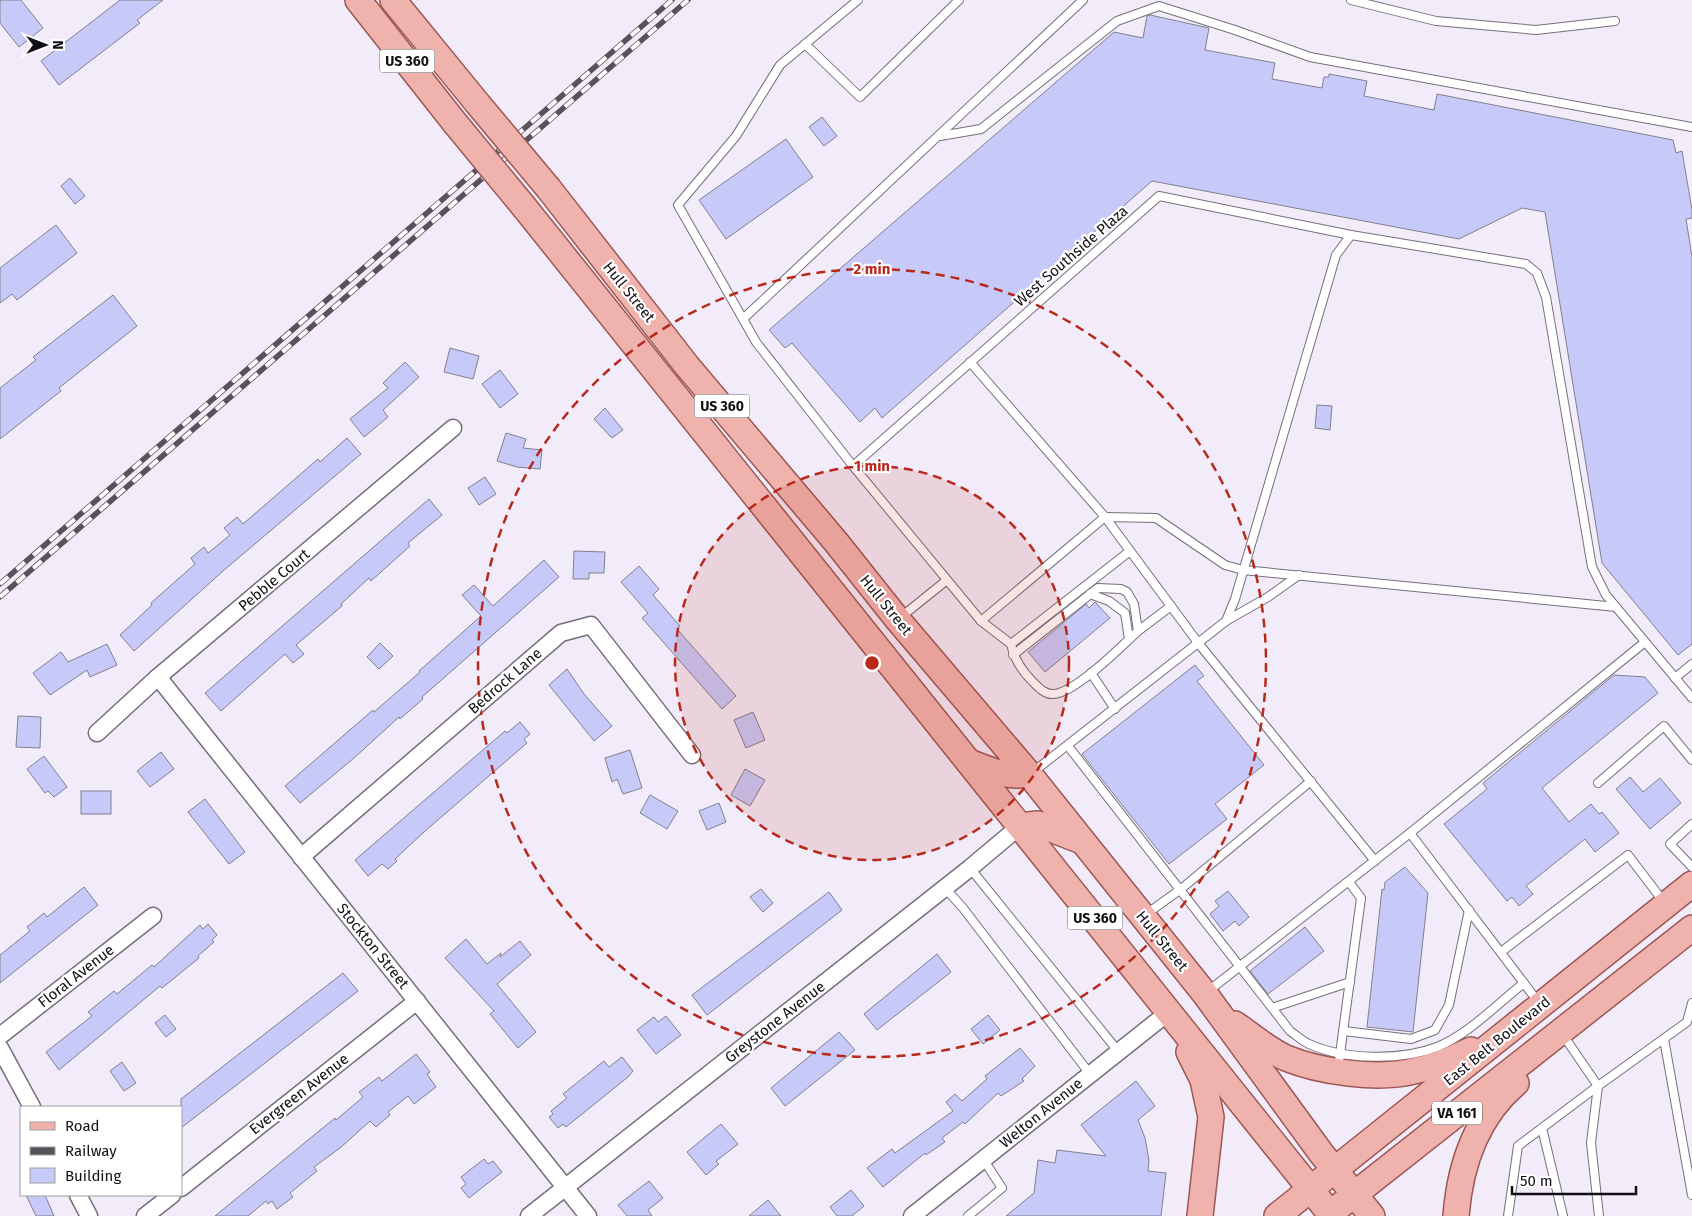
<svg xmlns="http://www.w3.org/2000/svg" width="1692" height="1216" font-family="'Fira Sans',sans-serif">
	<rect width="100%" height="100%" fill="#f2ebf9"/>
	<g fill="#c7caf8" stroke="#80818e">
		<path d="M0 0H21L43 28 19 47 0 23Z"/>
		<path d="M120 0H163L137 20 140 23 59 85 41 61Z"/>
		<path d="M1150 15 1209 28 1205 50 1275 63 1272 79 1322 88 1324 77H1329V74L1367 81 1364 96 1434 110 1437 94 1673 140 1676 153 1682 151 1692 210V218L1686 219 1692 257V644L1678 655 1602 563 1545 212 1522 208 1459 239 1152 181 882 418 875 408 860 422 792 343 785 348 769 330 1114 32 1143 38 1147 16Z"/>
		<path d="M822 117 837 136 824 146 809 127Z"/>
		<path d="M786 139 813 177 726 239 699 200Z"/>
		<path d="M70 178 85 196 75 204 61 186Z"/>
		<path d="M56 225 77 253 17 300 12 294 0 303V268Z"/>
		<path d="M113 295 137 326 59 388 61 391 0 439V388L36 360 33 357Z"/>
		<path d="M450 348 479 356 473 379 444 372Z"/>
		<path d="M405 362 419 377 383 410 388 417 364 437 350 419 388 388 383 383Z"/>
		<path d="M500 370 518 394 500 408 482 384Z"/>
		<path d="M1317 405 1332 406 1330 430 1315 428Z"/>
		<path d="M605 408 623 430 612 438 594 419Z"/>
		<path d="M506 433 526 439 523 448 542 450 540 469 517 467 497 461Z"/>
		<path d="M347 438 361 454 223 571 134 651 120 635 152 605 151 603 195 564 191 558 204 547 208 553 230 535 224 528 237 517 243 524 318 459 320 462Z"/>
		<path d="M485 477 496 494 479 505 468 488Z"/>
		<path d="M429 499 442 515 408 543 410 546 371 581 369 578 341 604 342 606 296 645 304 654 293 663 285 654 221 711 205 693Z"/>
		<path d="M574 551 605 552 604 573H589V579H573Z"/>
		<path d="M544 560 559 577 422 697 423 699 400 719 399 717 354 758 300 803 285 786 373 710 374 712 420 672 419 671 481 616 462 595 474 585 493 606Z"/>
		<path d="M639 566 659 589 653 595 680 626 677 629 736 696 722 709 642 618 648 613 621 582Z"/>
		<path d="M1095 602 1110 618 1045 672 1028 652 1086 604 1089 608Z"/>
		<path d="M380 643 393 656 379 669 367 657Z"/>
		<path d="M107 644 117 665 90 677 87 670 50 695 33 673 61 652 68 662Z"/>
		<path d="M1195 665 1204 676 1197 681 1264 765 1215 804 1227 819 1169 864 1082 754Z"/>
		<path d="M567 669 584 694 612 726 594 741 549 685Z"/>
		<path d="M1614 675 1645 677 1658 693 1542 788 1569 822 1591 804 1599 814 1602 812 1619 833 1595 852 1585 839 1526 886 1533 894 1519 906 1512 897 1507 901 1444 824 1487 789 1483 783Z"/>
		<path d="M753 712 765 740 746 748 734 720Z"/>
		<path d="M18 716 41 717 40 748 16 747Z"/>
		<path d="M520 722 530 734 524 739 527 743 424 832 395 859 397 861 388 869 382 864 368 876 355 860 505 731 507 733Z"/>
		<path d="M630 750 642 788 623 794 617 779 612 782 605 758Z"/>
		<path d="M161 752 174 769 150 787 137 771Z"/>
		<path d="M44 756 67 787 54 797 48 791 45 793 27 769Z"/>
		<path d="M745 769 765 780 750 806 731 795Z"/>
		<path d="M1630 777 1643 792 1660 778 1681 803 1650 829 1616 789Z"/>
		<rect x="81" y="791" width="30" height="23"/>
		<path d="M650 795 678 811 667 829 640 813Z"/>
		<path d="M205 799 245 852 229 864 188 812Z"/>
		<path d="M719 803 726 822 707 830 699 811Z"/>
		<path d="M1405 867 1428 893 1413 1032 1367 1027 1382 889 1384 890 1385 882Z"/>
		<path d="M84 887 98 905 0 983V955L30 931 27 927 44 913 47 917Z"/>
		<path d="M761 889 773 903 763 912 750 897Z"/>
		<path d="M1228 891 1249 917 1239 926 1235 921 1223 931 1210 914 1219 906 1215 901Z"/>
		<path d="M829 892 842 910 707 1015 692 995Z"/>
		<path d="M208 924 217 935 212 940 214 942 198 956 199 958 162 988 160 986 59 1070 46 1052 92 1016 88 1012 114 991 117 994 152 965 154 967 200 925 203 929Z"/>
		<path d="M1305 927 1324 951 1268 994 1250 971Z"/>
		<path d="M466 939 487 964 501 953 500 957 520 941 531 955 497 984 536 1032 518 1048 490 1014 494 1011 445 958Z"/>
		<path d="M937 954 951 972 877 1030 864 1014Z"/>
		<path d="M343 973 358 991 181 1128V1099Z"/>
		<path d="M165 1015 176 1029 166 1037 155 1023Z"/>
		<path d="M988 1015 1000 1030 983 1044 971 1029Z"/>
		<path d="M666 1016 681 1035 656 1054 637 1030 654 1017 658 1022Z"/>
		<path d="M839 1032 855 1050 785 1106 771 1088Z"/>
		<path d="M1020 1048 1035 1066 1022 1079 1024 1081 1001 1096 998 1093 965 1124 963 1122 942 1138 945 1142 926 1155 925 1153 883 1187 867 1168 892 1149 895 1153 953 1111 946 1102 955 1094 962 1101 987 1079 985 1076Z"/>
		<path d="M416 1054 430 1072 427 1074 436 1087 414 1104 408 1096 388 1112 390 1115 376 1127 370 1121 340 1148 314 1167 317 1171 290 1193 293 1197 277 1209 272 1201 268 1204 266 1201 248 1216H215L335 1118 336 1120 363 1097 359 1092 379 1077 382 1081Z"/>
		<path d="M622 1057 633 1071 628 1077 566 1127 563 1124 558 1128 549 1117 553 1114 551 1111 567 1098 563 1094 604 1061 609 1067Z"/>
		<path d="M122 1062 136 1083 124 1091 110 1071Z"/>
		<path d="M1136 1081 1155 1106 1138 1120 1145 1138 1149 1160 1148 1171 1166 1173 1161 1216H1006L1034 1193 1038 1160 1055 1163 1057 1150 1106 1156 1081 1125Z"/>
		<path d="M721 1124 738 1144 716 1161 719 1164 706 1175 687 1152Z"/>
		<path d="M484 1159 488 1164 493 1161 502 1172 469 1198 461 1188 466 1184 461 1177Z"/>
		<path d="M649 1181 663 1198 648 1210 652 1216H627L618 1205Z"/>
		<path d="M851 1190 864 1206 852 1216H837L830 1207Z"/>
		<path d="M26 1195H45L54 1216H36Z"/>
		<path d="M768 1200 781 1216H749Z"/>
	</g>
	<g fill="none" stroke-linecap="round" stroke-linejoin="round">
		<g stroke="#756f7b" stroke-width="10">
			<g id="lane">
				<path d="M1083 0 743 319 756 342 853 466 981 621 1105 517 1156 518 1225 565 1243 570 1616 607"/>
				<path d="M1351 0 1436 21 1536 30 1615 21"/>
				<path d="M805 44 860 97 959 0"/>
				<path d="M940 136 981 129 1117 21 1159 6 1235 30 1310 57 1692 127"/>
				<path d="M743 319 678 205 736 136 780 65 858 0"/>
				<path d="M970 362 1105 517 1199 644 1375 861"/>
				<path d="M853 466 1159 196 1351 235"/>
				<path d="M1090 594 1109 601 1125 613 1129 639"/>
				<path d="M901 617 947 580"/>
				<path d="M981 621 1011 644"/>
				<path d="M1226 621 1268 597 1299 575"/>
				<path d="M1138 631 1171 606"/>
				<path d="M1013 655 1098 588 1121 589 1127 592 1134 604 1138 631C1121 647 1076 692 1054 694 1045 695 1038 687 1032 681 1022 671 1014 658 1011 644L1130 551"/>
				<path d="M1091 673 1115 709"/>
				<path d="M1675 678 1692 664"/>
				<path d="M1068 746 1290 1031C1296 1035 1302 1041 1309 1044 1344 1060 1402 1061 1437 1047 1469 1034 1497 1004 1524 983"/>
				<path d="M1033 772 1226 621 1235 599 1336 255 1351 235 1526 264 1537 273 1546 297 1592 567 1606 595 1692 698"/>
				<path d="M1598 783 1664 726 1692 760"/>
				<path d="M1692 824 1670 844 1692 867"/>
				<path d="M1410 833 1539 1003"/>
				<path d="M970 868 1118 1051"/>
				<path d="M945 888 963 908 1090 1074"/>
				<path d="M1145 915 1181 889 1311 781"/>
				<path d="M1501 952 1628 855 1663 901"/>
				<path d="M1207 992 1410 833 1645 642"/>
				<path d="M1272 1008 1350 982"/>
				<path d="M1344 1031 1411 1039 1435 1030 1449 1005 1469 910"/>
				<path d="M1664 1039 1692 1195"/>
				<path d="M1338 1069 1361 898 1349 882"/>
				<path d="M1542 1128 1563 1216"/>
				<path d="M968 1216 1002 1188 983 1159"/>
				<path d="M1508 1216 1518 1146 1598 1086 1563 1035"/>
				<path d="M1599 1216 1591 1143 1598 1086 1687 1022 1692 1003"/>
			</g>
		</g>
		<g stroke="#756f7b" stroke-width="19">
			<g id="street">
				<path d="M158 677 588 1216"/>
				<path d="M97 733 158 677 453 428"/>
				<path d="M301 857 561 633 591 625 692 755"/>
				<path d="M0 1036 153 916"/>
				<path d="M0 1048 32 1107"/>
				<path d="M181 1188 417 1001"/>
				<path d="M78 1195 89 1216"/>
				<path d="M145 1216 172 1195"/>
				<path d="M529 1216 970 868 1020 826"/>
				<path d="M912 1216 1170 1011"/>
			</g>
		</g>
		<g stroke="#9c5854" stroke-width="28">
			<g id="primary">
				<path d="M358 0 455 123"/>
				<path d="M393 0 478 104"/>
				<path d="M549 189 688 367 836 542 898 620 1029 774 1205 994 1321 1153 1372 1216"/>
				<path d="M525 208 1332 1216"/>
				<path d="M969 762C989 770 1007 778 1029 774"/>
				<path d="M1020 826 1038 824 1082 841"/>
				<path d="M1235 1024C1251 1035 1268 1050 1286 1058 1320 1072 1378 1080 1414 1071 1434 1067 1453 1059 1471 1050"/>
				<path d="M1189 1052 1203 1080 1211 1117 1200 1216"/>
				<path d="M1341 1205 1692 928"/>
				<path d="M1277 1216 1692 884"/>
				<path d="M1456 1216C1460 1165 1476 1117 1516 1083"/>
			</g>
		</g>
		<use href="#lane" stroke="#fff" stroke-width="8"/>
		<use href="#street" stroke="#fff" stroke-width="16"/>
		<use href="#primary" stroke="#f0b2ad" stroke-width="25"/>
		<g stroke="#58535b" stroke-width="5.5">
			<g id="rail">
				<path d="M0 584 672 0"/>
				<path d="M0 597 688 0"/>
			</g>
		</g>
		<use href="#rail" stroke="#fff" stroke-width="4" stroke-dasharray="11" stroke-linecap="butt"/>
		<g stroke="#9c5854" stroke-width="28" stroke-linecap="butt">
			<g id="primary-bridge">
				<path d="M478 104 549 189"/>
				<path d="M455 123 525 208"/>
			</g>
		</g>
		<use href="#primary-bridge" stroke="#f0b2ad" stroke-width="25"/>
	</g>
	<circle cx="872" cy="663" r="197" fill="#b6291b" fill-opacity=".12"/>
	<g fill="none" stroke="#b6291b" stroke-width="2.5" stroke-dasharray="9 6">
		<circle cx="872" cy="663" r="197"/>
		<circle cx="872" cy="663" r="394"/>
	</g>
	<g text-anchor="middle" stroke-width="4.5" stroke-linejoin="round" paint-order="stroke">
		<g fill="#fff" stroke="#59575a" stroke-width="1">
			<rect x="379.5" y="49.5" width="55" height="23" rx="4"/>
			<rect x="694.5" y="394.5" width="55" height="23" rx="4"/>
			<rect x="1067.5" y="906.5" width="55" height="23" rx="4"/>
			<rect x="1432" y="1101.5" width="50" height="23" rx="4"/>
		</g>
		<g font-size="14" font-weight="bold" fill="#120f14">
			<text x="407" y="66">US 360</text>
			<text x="722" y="411">US 360</text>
			<text x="1095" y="923">US 360</text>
			<text x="1457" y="1118">VA 161</text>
		</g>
		<g font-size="15" fill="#120f14" stroke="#fff">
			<text transform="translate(1071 256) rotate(-41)" y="5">West Southside Plaza</text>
			<text transform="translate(629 292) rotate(51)" y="5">Hull Street</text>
			<text transform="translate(274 580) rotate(-40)" y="5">Pebble Court</text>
			<text transform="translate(886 605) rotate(51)" y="5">Hull Street</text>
			<text transform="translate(505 681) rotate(-41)" y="5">Bedrock Lane</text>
			<text transform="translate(1162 941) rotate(51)" y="5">Hull Street</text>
			<text transform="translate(373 946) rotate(51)" y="5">Stockton Street</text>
			<text transform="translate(76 976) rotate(-38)" y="5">Floral Avenue</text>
			<text transform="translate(775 1022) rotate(-38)" y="5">Greystone Avenue</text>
			<text transform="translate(1497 1041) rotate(-39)" y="5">East Belt Boulevard</text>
			<text transform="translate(299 1094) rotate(-38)" y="5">Evergreen Avenue</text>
			<text transform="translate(1041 1113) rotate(-39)" y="5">Welton Avenue</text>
		</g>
	</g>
	<circle cx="872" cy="663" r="8" fill="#b6291b" stroke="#fff" stroke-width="2.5"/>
	<g font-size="15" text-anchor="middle" font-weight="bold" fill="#b6291b" stroke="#fff" stroke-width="4.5" stroke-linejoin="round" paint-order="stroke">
		<text x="872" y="274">2 min</text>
		<text x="872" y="471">1 min</text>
	</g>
	<rect x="20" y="1106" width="162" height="90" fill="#ffffff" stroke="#a09fa1"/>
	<rect x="30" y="1122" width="25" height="8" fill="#f0b2ad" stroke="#a09fa1"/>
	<text x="65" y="1131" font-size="15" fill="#120f14">Road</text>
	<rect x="30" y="1147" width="25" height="8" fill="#58535b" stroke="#a09fa1"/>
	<text x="65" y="1156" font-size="15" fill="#120f14">Railway</text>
	<rect x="30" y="1168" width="25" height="15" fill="#c7caf8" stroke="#a09fa1"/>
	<text x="65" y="1181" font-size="15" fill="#120f14">Building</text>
	<g transform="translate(45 45) rotate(90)" stroke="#ffffff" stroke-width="4" paint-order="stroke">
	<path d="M0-4L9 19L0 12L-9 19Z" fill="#120f14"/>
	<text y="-8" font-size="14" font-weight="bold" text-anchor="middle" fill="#120f14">N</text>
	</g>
	<path d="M1512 1186v8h124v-8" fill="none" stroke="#120f14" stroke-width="2.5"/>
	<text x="1520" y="1186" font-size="15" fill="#120f14" stroke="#ffffff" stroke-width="4" paint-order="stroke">50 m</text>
</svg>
